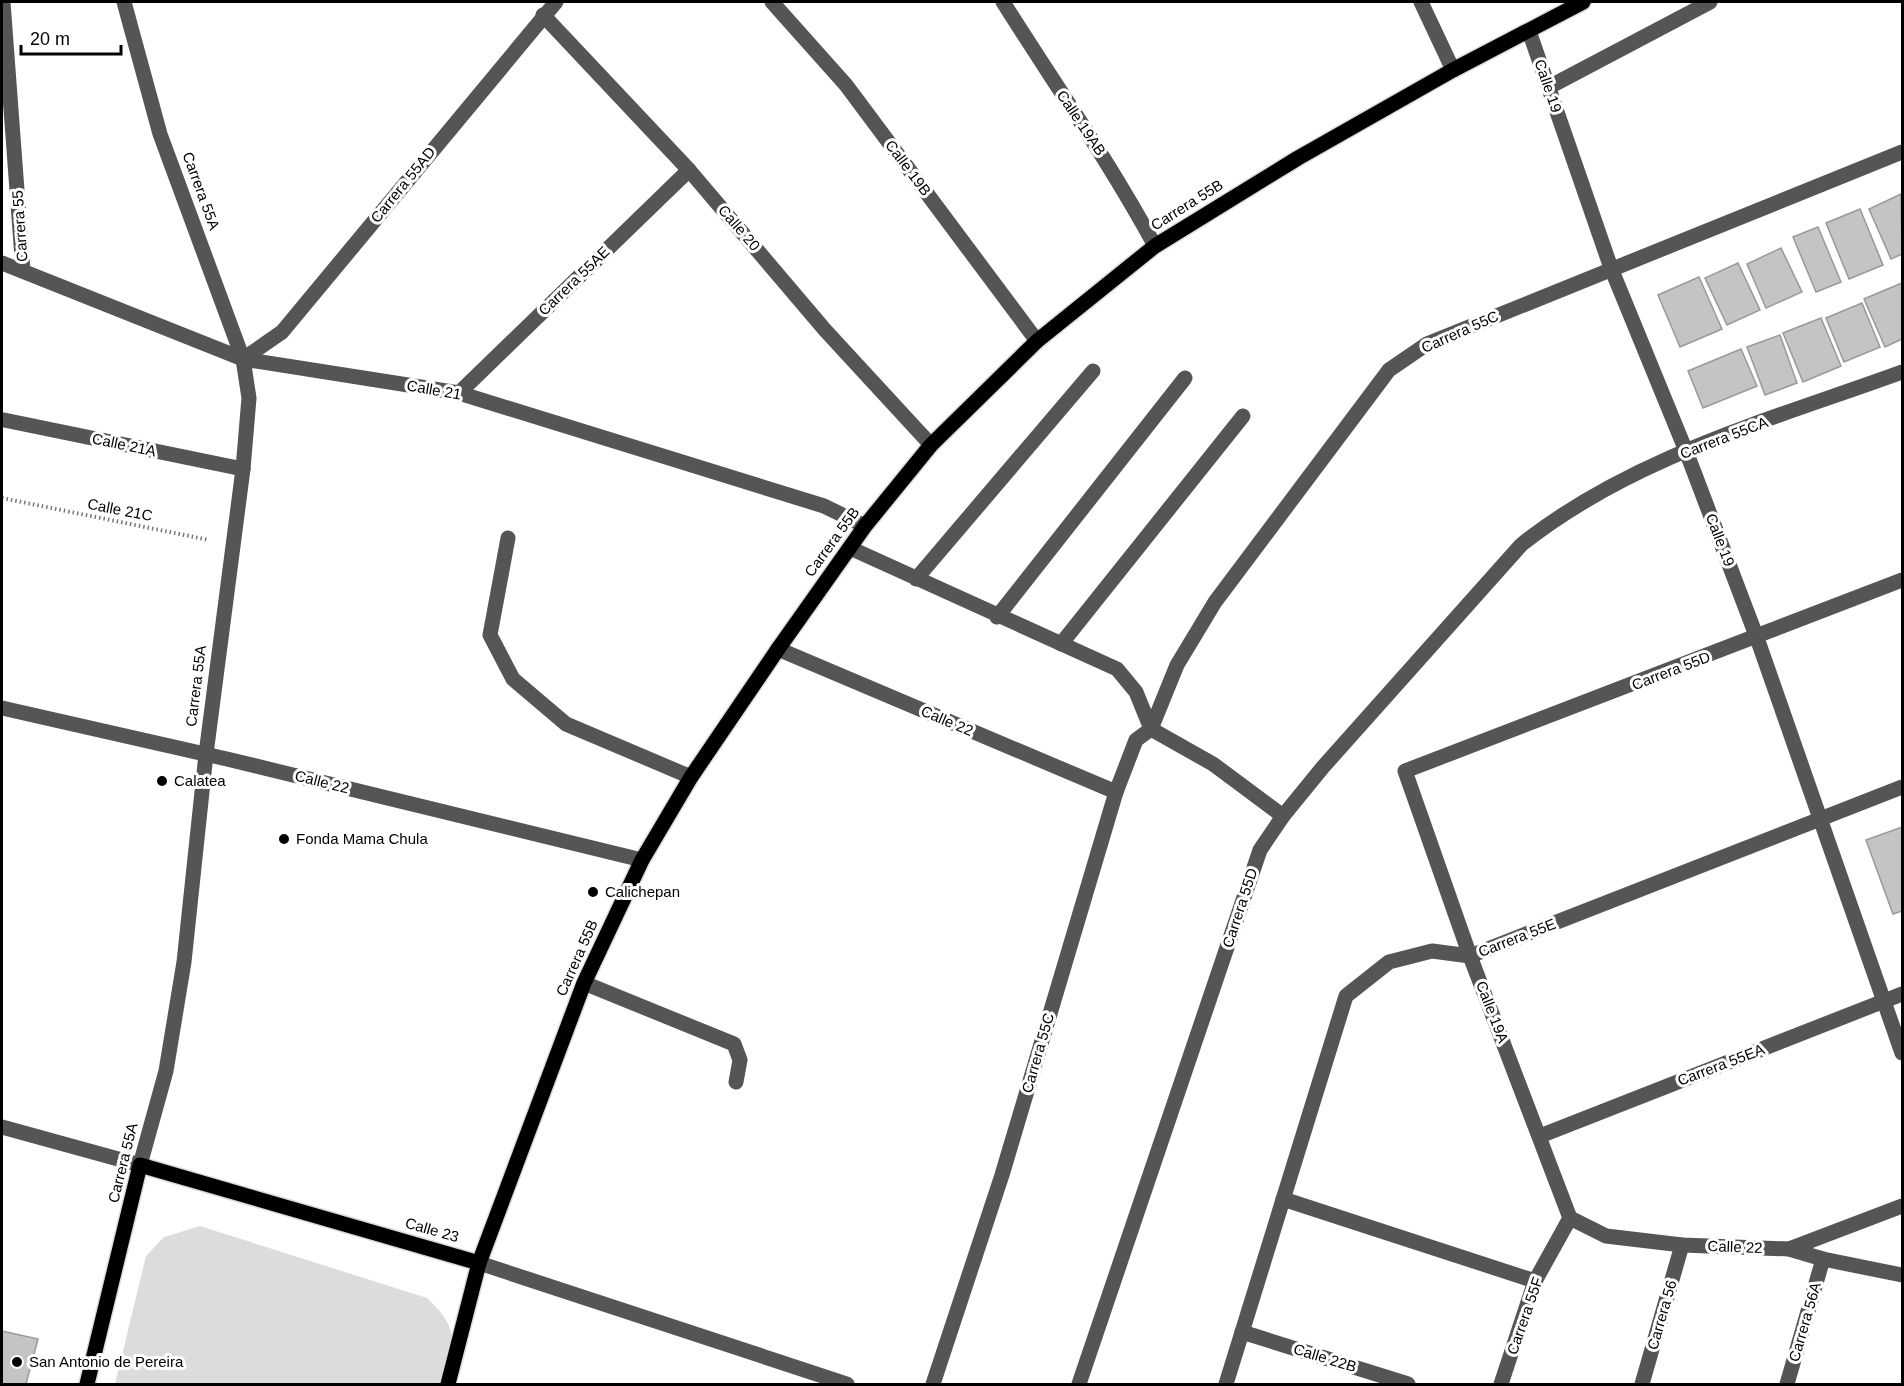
<svg xmlns="http://www.w3.org/2000/svg" width="1904" height="1386" font-family="Arial,sans-serif">
	<rect width="100%" height="100%" fill="#fff"/>
	<path fill="#dcdcdc" d="M200 1226 427 1298C463 1332 452 1342 439 1384H115L146 1256 164 1237Z"/>
	<g fill="#c4c4c4" stroke="#999" stroke-width="1.5">
		<path d="M1901 194 1902 254 1891 259 1869 209Z"/>
		<path d="M1860 209 1883 265 1849 279 1826 223Z"/>
		<path d="M1818 227 1841 282 1816 292 1793 237Z"/>
		<path d="M1781 248 1802 292 1766 308 1747 264Z"/>
		<path d="M1738 263 1760 310 1727 325 1705 278Z"/>
		<path d="M1699 277 1722 329 1680 347 1658 295Z"/>
		<path d="M1902 283V339L1885 347 1864 299Z"/>
		<path d="M1862 303 1880 347 1844 362 1826 318Z"/>
		<path d="M1821 318 1841 366 1803 382 1783 333Z"/>
		<path d="M1780 335 1797 383 1765 395 1747 347Z"/>
		<path d="M1741 349 1757 386 1703 408 1688 371Z"/>
		<path d="M1902 827V911L1893 914 1866 840Z"/>
		<path d="M2 1331 38 1339 26 1384H2Z"/>
	</g>
	<g fill="none" stroke-linecap="round" stroke-linejoin="round">
		<g stroke="#dbdbdb" stroke-width="18">
			<g id="major">
				<path d="M87 1384 140 1165 479 1263"/>
				<path d="M448 1384 479 1263 584 983 642 860 691 777 778 649 865 526 931 445 1037 341 1155 246 1298 158 1453 70 1583 2"/>
			</g>
		</g>
		<path stroke="#777" stroke-width="4" stroke-dasharray="1.5 3" stroke-linecap="butt" d="M2 498 209 540"/>
		<g stroke="#555" stroke-width="15">
			<path d="M3 2 23 271"/>
			<path d="M772 2 846 85 1037 341"/>
			<path d="M1003 2C1054 83 1109 161 1155 246"/>
			<path d="M1421 2 1453 70"/>
			<path d="M543 15 689 170 825 330 931 445"/>
			<path d="M1529 31 1611 268 1686 451 1757 638 1902 1053"/>
			<path d="M1549 87 1710 2"/>
			<path d="M2 263 243 359 459 393 824 506 865 526"/>
			<path d="M243 359 282 332 556 2"/>
			<path d="M459 393 689 170"/>
			<path d="M4 420 243 469"/>
			<path d="M508 538 490 635 513 679 566 724 691 777"/>
			<path d="M850 548 1117 669 1136 692 1151 729"/>
			<path d="M916 579 1093 371"/>
			<path d="M997 617 1185 378"/>
			<path d="M1061 644 1243 416"/>
			<path d="M778 649 1116 792"/>
			<path d="M2 708 227 759 642 860"/>
			<path d="M1151 729 1177 665 1215 602 1389 370 1427 344 1902 152"/>
			<path d="M584 983 734 1044 740 1060 736 1082"/>
			<path d="M2 1127 140 1165 166 1071 184 962 206 754 243 469 249 398 243 359 160 134 124 2"/>
			<path d="M1540 1136 1902 994"/>
			<path d="M1283 1199 1535 1281"/>
			<path d="M1570 1218 1470 956 1405 771 1902 580"/>
			<path d="M1570 1218 1606 1236 1682 1245 1789 1249 1823 1259 1902 1275"/>
			<path d="M1789 1249 1902 1206"/>
			<path d="M479 1263 847 1384"/>
			<path d="M1242 1332 1408 1384"/>
			<path d="M933 1384 1002 1175 1116 792 1136 740 1151 729 1213 764 1283 816"/>
			<path d="M1079 1384 1260 850 1283 816 1323 767 1521 545C1631 457 1773 419 1902 372"/>
			<path d="M1226 1384 1346 996 1389 962 1432 951 1470 956 1902 787"/>
			<path d="M1501 1384 1535 1281 1570 1218"/>
			<path d="M1642 1384 1682 1245"/>
			<path d="M1787 1384 1823 1259"/>
		</g>
		<use href="#major" stroke="#000" stroke-width="15"/>
	</g>
	<g fill="#000" stroke="#fff" stroke-width="2">
		<circle cx="162" cy="781" r="6"/>
		<circle cx="284" cy="839" r="6"/>
		<circle cx="593" cy="892" r="6"/>
		<circle cx="17" cy="1362" r="6"/>
	</g>
	<g text-anchor="middle" stroke-width="6" stroke-linejoin="round" paint-order="stroke">
		<g font-size="15" fill="#000" stroke="#fff">
			<text transform="translate(1548 86) rotate(71)" y="5">Calle 19</text>
			<text transform="translate(1081 123) rotate(56)" y="5">Calle 19AB</text>
			<text transform="translate(908 168) rotate(53)" y="5">Calle 19B</text>
			<text transform="translate(403 185) rotate(-51)" y="5">Carrera 55AD</text>
			<text transform="translate(201 191) rotate(70)" y="5">Carrera 55A</text>
			<text transform="translate(1187 205) rotate(-32)" y="5">Carrera 55B</text>
			<text transform="translate(20 226) rotate(-94)" y="5">Carrera 55</text>
			<text transform="translate(739 228) rotate(49)" y="5">Calle 20</text>
			<text transform="translate(574 281) rotate(-44)" y="5">Carrera 55AE</text>
			<text transform="translate(1460 332) rotate(-24)" y="5">Carrera 55C</text>
			<text transform="translate(434 390) rotate(10)" y="5">Calle 21</text>
			<text transform="translate(1724 438) rotate(-21)" y="5">Carrera 55CA</text>
			<text transform="translate(124 445) rotate(12)" y="5">Calle 21A</text>
			<text transform="translate(120 510) rotate(11)" y="5">Calle 21C</text>
			<text transform="translate(1720 540) rotate(69)" y="5">Calle 19</text>
			<text transform="translate(832 542) rotate(-54)" y="5">Carrera 55B</text>
			<text transform="translate(1671 671) rotate(-21)" y="5">Carrera 55D</text>
			<text transform="translate(196 686) rotate(-83)" y="5">Carrera 55A</text>
			<text transform="translate(947 721) rotate(23)" y="5">Calle 22</text>
			<text transform="translate(322 782) rotate(14)" y="5">Calle 22</text>
			<text transform="translate(1240 908) rotate(-72)" y="5">Carrera 55D</text>
			<text transform="translate(1517 938) rotate(-21)" y="5">Carrera 55E</text>
			<text transform="translate(577 958) rotate(-66)" y="5">Carrera 55B</text>
			<text transform="translate(1492 1012) rotate(69)" y="5">Calle 19A</text>
			<text transform="translate(1038 1053) rotate(-74)" y="5">Carrera 55C</text>
			<text transform="translate(1721 1065) rotate(-21)" y="5">Carrera 55EA</text>
			<text transform="translate(123 1163) rotate(-76)" y="5">Carrera 55A</text>
			<text transform="translate(432 1230) rotate(16)" y="5">Calle 23</text>
			<text transform="translate(1735 1247) rotate(2)" y="5">Calle 22</text>
			<text transform="translate(1662 1315) rotate(-74)" y="5">Carrera 56</text>
			<text transform="translate(1525 1316) rotate(-71)" y="5">Carrera 55F</text>
			<text transform="translate(1805 1322) rotate(-74)" y="5">Carrera 56A</text>
			<text transform="translate(1325 1358) rotate(17)" y="5">Calle 22B</text>
		</g>
		<g font-size="15" fill="#000" stroke="#fff" text-anchor="start">
			<text x="174" y="786">Calatea</text>
			<text x="296" y="844">Fonda Mama Chula</text>
			<text x="605" y="897">Calichepan</text>
			<text x="29" y="1367">San Antonio de Pereira</text>
		</g>
	</g>
	<rect width="1904" height="1386" fill="none" stroke="#000000" stroke-width="6"/>
	<path d="M21 45v9h100v-9" fill="none" stroke="#000000" stroke-width="3"/>
	<text x="30" y="45" font-size="18" fill="#000000" stroke="#ffffff" stroke-width="4.5" paint-order="stroke">20 m</text>
</svg>
